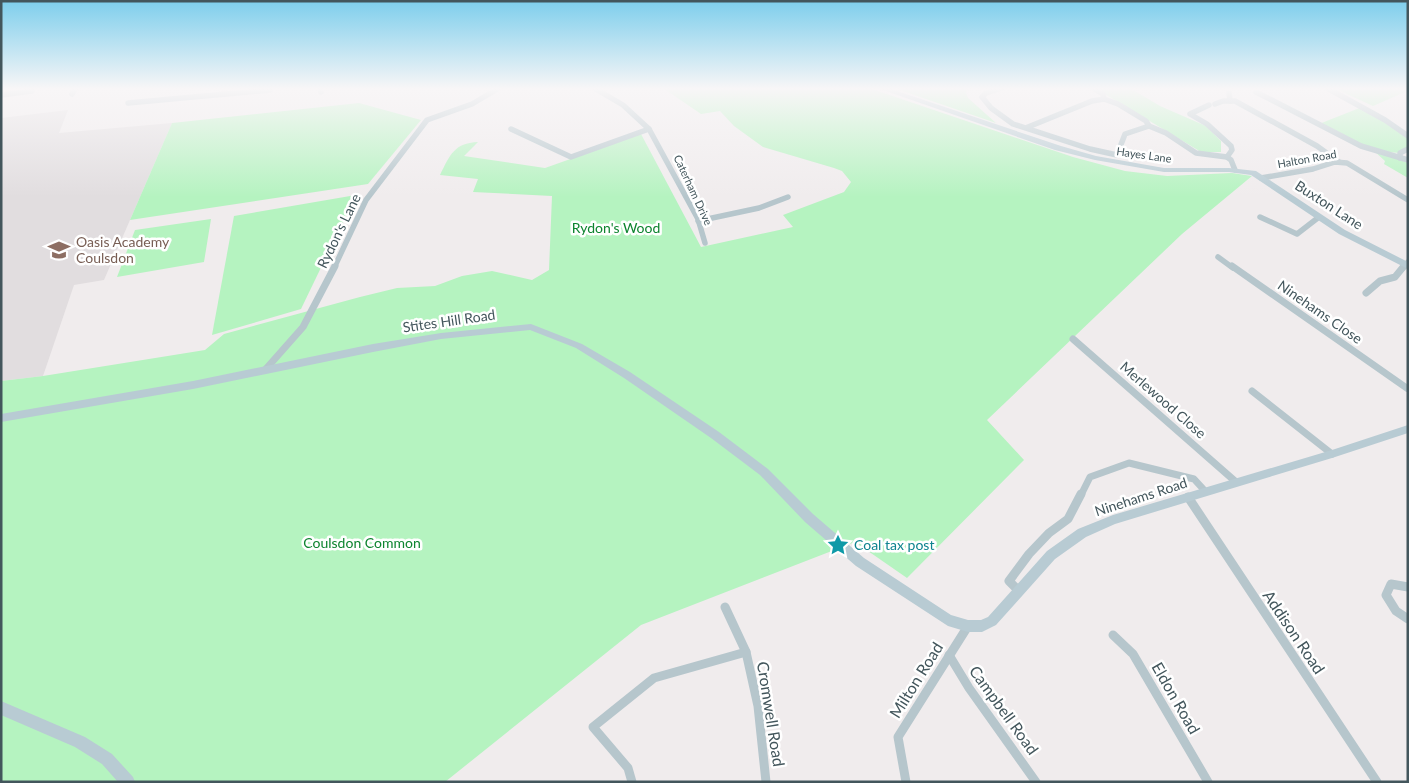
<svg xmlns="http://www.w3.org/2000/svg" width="1409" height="783" font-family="Lato,sans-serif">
	<rect width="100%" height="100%" fill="#f0eced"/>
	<path fill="#e1dddf" d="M68 110 59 133 172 123 104 280 74 285 43 376 1 381V118Z"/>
	<g fill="#b5f3c0">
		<path d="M663 88H869L1073 157 1125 171 1167 176 1232 173 1252 176 1182 234 987 420 1024 460 907 578 855 542 641 625 445 782H1V381L43 376 205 350 224 334 360 297 397 288 435 286 462 276 492 271 532 280 549 270 552 196 473 192 478 179 440 175C450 155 454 143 478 142L464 156 545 168 641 134 701 247 793 227 783 215 844 192 851 182 842 171 834 168 763 147 734 126 720 111 701 114Z"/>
		<path d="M894 88H969L966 93 968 98 996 123Z"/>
		<path d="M1095 88H1130L1160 106 1206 126 1221 141V152H1201Z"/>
		<path d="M1334 88H1400L1405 92 1373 106Z"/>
		<path d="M359 103 421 120 368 184 130 220 172 123Z"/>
		<path d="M1362 107 1408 136V149L1400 153 1376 151 1408 163V178L1384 164 1385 161 1373 150 1319 124Z"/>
		<path d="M356 195 301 309 212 335 234 216Z"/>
		<path d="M211 219 204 262 117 277 135 230Z"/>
	</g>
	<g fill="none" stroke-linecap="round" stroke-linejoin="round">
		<g stroke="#b6c6cc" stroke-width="5.5">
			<path d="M320 88 321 92"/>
			<path d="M594 88 623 105 649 129 698 219 705 243"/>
			<path d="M1002 88 986 93 982 97 991 108 1013 124 1090 149 1117 155 1125 134 1149 126"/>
			<path d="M1093 88 1103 94 1104 99 1118 104 1146 121 1149 126 1166 133 1196 153 1227 157 1231 160 1235 170"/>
			<path d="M1327 88 1385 120 1408 136"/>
			<path d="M1256 92 1361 146 1408 160"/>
			<path d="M1229 93 1230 101"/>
			<path d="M72 94 76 88"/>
			<path d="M1 95 32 91"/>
			<path d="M128 103 270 90"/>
			<path d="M1215 104 1223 101H1235L1317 146 1339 162"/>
			<path d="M1209 105 1190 114 1207 124 1231 146 1232 150 1227 157"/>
			<path d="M1028 127 1092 101 1104 99"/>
			<path d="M511 129 571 157 649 129"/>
			<path d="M1400 158V153L1408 149"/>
			<path d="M1261 178 1313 169 1335 162 1347 163 1408 200"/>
			<path d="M1260 217 1297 234 1319 217"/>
			<path d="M698 221 759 208 788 197"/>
			<path d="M1218 257 1233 268"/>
			<path d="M334 268 366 200 427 120 472 104 499 88"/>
			<path d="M1403 268 1408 262"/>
		</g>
		<g stroke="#b6c6cc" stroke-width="7">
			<path d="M1232 266 1408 389"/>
			<path d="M1366 293 1380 281 1395 277 1404 266"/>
			<path d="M1073 339 1236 482"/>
			<path d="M265 370 303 327 335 266"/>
			<path d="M1252 391 1332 454"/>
			<path d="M1081 495 1090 477 1129 463 1194 479 1205 491"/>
		</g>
		<g stroke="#b6c6cc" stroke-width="9">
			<path d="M1188 497 1377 782"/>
			<path d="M1408 587 1391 584 1386 595 1396 611 1408 619"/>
			<path d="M1019 591 1009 581 1029 554 1049 533 1068 519 1081 494"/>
			<path d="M725 607 746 652 758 706 766 782"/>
			<path d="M1113 635 1133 654 1208 782"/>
			<path d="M949 655 969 688 1036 782"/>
			<path d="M632 782 628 768 593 727 654 678 746 652"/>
			<path d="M906 782 898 737 968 626"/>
		</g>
		<g fill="#b8cbd3" fill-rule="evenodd">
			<path d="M879 88H888L1061 146 1096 156 1164 168H1229L1256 171 1345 230 1408 262V269L1339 234 1251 175 1229 172H1164L1095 160 1055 150 880 89Z"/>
			<path d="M531 324 582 344 630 372 719 432 768 469 813 514 864 558 951 615 968 620H981L988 617 1047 551 1078 529 1113 515 1332 450 1408 425V433L1332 458 1115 524 1086 537 1055 559 996 625 982 632H968L948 626 856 566 805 522 760 475 711 438 624 378 576 348 530 330 441 339 373 352 193 389 1 422V414L193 381 373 344 441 333Z"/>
			<path d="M1 701 85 737 112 754 133 777 135 782H118L102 764 75 747 1 715Z"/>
		</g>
	</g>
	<linearGradient id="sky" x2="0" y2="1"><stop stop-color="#7dceec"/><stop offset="0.45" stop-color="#f8f6f7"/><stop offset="1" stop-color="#f8f6f7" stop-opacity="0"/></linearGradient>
	<rect width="1409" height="197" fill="url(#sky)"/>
	<defs>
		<g id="school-bare" transform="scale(1.725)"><path d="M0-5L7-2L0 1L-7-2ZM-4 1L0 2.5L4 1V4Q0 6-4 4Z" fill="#8d6e63" stroke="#fff" stroke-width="2.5" paint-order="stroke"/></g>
		<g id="sight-bare" transform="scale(1.725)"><path d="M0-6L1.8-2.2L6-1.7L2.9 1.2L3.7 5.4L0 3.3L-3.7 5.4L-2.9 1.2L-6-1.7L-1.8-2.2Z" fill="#0f9aa8" stroke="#fff" stroke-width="2.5" paint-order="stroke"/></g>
	</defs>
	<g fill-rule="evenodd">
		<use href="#school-bare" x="59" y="250"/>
		<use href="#sight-bare" x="838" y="545"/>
	</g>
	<g text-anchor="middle" stroke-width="5" stroke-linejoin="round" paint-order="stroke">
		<g font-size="11" fill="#43565c" stroke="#fff">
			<text transform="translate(1144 155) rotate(8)" y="4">Hayes Lane</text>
			<text transform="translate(1307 159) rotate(-10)" y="4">Halton Road</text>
			<text transform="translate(693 190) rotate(65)" y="4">Caterham Drive</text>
		</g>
		<g font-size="14" fill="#43565c" stroke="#fff">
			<text transform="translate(1329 205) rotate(33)" y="5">Buxton Lane</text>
			<text transform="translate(339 231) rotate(-64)" y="5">Rydon's Lane</text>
			<text transform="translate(1320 312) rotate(35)" y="5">Ninehams Close</text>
			<text transform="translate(449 321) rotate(-8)" y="5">Stites Hill Road</text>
			<text transform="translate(1163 400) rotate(41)" y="5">Merlewood Close</text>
			<text transform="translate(1141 497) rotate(-18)" y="5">Ninehams Road</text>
		</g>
		<g font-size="14" fill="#0d842f" stroke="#fff">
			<text x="616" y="233">Rydon's Wood</text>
			<text x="362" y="548">Coulsdon Common</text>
		</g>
		<g font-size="14" fill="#785e54" stroke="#fff" text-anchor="start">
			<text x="76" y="247">Oasis Academy<tspan x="76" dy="16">Coulsdon</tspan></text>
		</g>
		<g font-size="14" fill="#0d838f" stroke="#fff" text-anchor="start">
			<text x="854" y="550">Coal tax post</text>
		</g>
		<g font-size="16" fill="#43565c" stroke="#fff">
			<text transform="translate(1294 632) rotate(56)" y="6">Addison Road</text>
			<text transform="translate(916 680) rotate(-58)" y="6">Milton Road</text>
			<text transform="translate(1176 698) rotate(60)" y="6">Eldon Road</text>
			<text transform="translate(1004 710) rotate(54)" y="6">Campbell Road</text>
			<text transform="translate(771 714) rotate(81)" y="6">Cromwell Road</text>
		</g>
	</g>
	<rect width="1409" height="783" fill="none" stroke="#43565c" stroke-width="5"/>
</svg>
